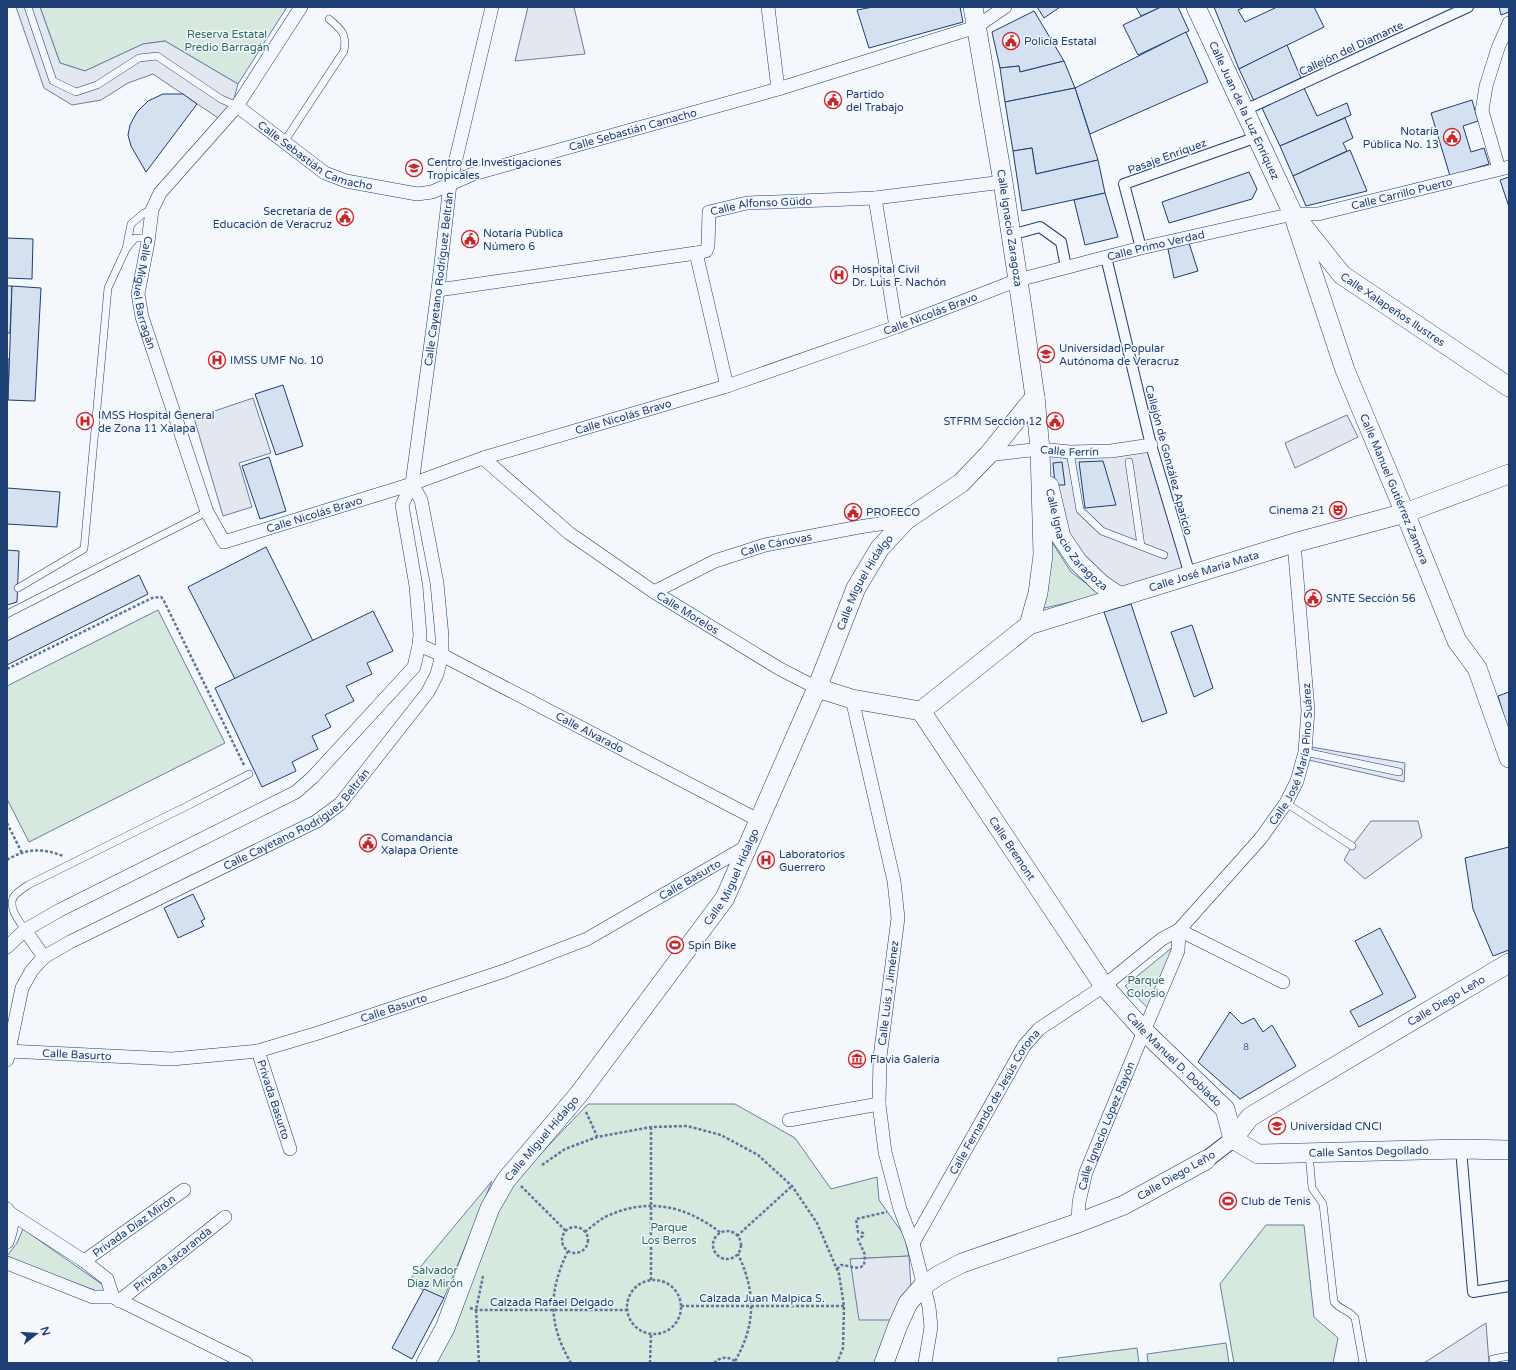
<svg xmlns="http://www.w3.org/2000/svg" width="1516" height="1370" font-family="'Varela Round',sans-serif">
	<rect width="100%" height="100%" fill="#f4f7fb"/>
	<g fill="#d7e8df" stroke="#687fa3">
		<path d="M40 7H287L238 84 165 41 143 44 85 71 60 63Z"/>
		<path d="M1050 539 1071 572 1102 595 1040 609Z"/>
		<path d="M158 610 225 743 29 842 7 799V686Z"/>
		<path d="M1179 942 1151 1011 1125 986Z"/>
		<path d="M588 1104H735L795 1138 831 1189 877 1177 879 1200 904 1235 909 1256 850 1259 894 1320 885 1363H430L510 1186Z"/>
		<path d="M492 1181 444 1298 407 1283Z"/>
		<path d="M1266 1225H1304L1314 1317 1338 1338 1333 1363H1234L1220 1284Z"/>
		<path d="M23 1229 106 1287 105 1294 7 1258V1256L17 1243Z"/>
		<path d="M1226 1343 1229 1363H1148L1147 1354Z"/>
		<path d="M1137 1348 1139 1363H1058V1358Z"/>
	</g>
	<g fill="#e3e8f0" stroke="#687fa3">
		<path d="M16 7H40L60 63 85 71 143 44 165 41 238 84 227 124 153 74 128 83 101 100 72 105 44 88Z"/>
		<path d="M528 7H574L585 54 515 61Z"/>
		<path d="M253 398 271 453 239 463 252 507 223 516 194 418Z"/>
		<path d="M1347 415 1358 437 1295 468 1285 443Z"/>
		<path d="M1151 445 1190 575 1119 587 1078 552 1063 521 1040 449Z"/>
		<path d="M1311 747 1405 763 1404 782 1309 760Z"/>
		<path d="M1371 821H1418L1422 837 1365 879 1344 860 1352 846Z"/>
		<path d="M909 1256 911 1288 894 1320H859L850 1259Z"/>
		<path d="M1486 1323 1489 1363H1424Z"/>
	</g>
	<g fill="#d5e0f0" stroke="#1d3f73">
		<path d="M873 7H960L963 22 869 48 857 10Z"/>
		<path d="M1037 7H1060L1044 18Z"/>
		<path d="M1136 7H1161L1141 16Z"/>
		<path d="M1161 7H1178L1189 31 1138 55 1123 25Z"/>
		<path d="M1214 7H1245L1238 10 1245 22 1277 7H1314L1324 27 1239 69Z"/>
		<path d="M1499 7H1509V12L1501 15Z"/>
		<path d="M1034 11 1064 61 1020 72 1019 66 1000 68 992 32Z"/>
		<path d="M1186 32 1208 82 1090 134 1075 88Z"/>
		<path d="M1287 45 1301 78 1254 101 1239 69Z"/>
		<path d="M1064 61 1075 88 1005 102 1000 68 1019 66 1020 72Z"/>
		<path d="M1075 88 1098 160 1036 174 1032 148 1013 151 1005 102Z"/>
		<path d="M1304 88 1317 116 1347 103 1351 115 1280 146 1262 108Z"/>
		<path d="M163 94H183L197 104 146 172 131 146 128 135 130 125 137 112 148 101Z"/>
		<path d="M1472 100 1478 121 1463 126 1471 152 1484 148 1489 164 1450 176 1431 113Z"/>
		<path d="M1345 118 1353 138 1343 143 1347 151 1293 176 1280 146Z"/>
		<path d="M1032 148 1036 174 1098 160 1105 193 1022 211 1013 151Z"/>
		<path d="M1350 150 1367 191 1306 206 1293 176Z"/>
		<path d="M1249 172 1257 189 1252 199 1169 223 1162 202Z"/>
		<path d="M1509 177V207L1500 180Z"/>
		<path d="M1105 193 1118 237 1085 245 1074 200Z"/>
		<path d="M7 238 33 239 32 279 7 278Z"/>
		<path d="M1189 243 1198 271 1174 278 1168 249Z"/>
		<path d="M7 286H12L10 333H7Z"/>
		<path d="M12 286 41 288 35 401 8 400Z"/>
		<path d="M7 359H9L8 400H7Z"/>
		<path d="M283 385 303 446 276 455 255 394Z"/>
		<path d="M269 457 286 511 260 519 242 466Z"/>
		<path d="M1103 461 1116 505 1085 508 1079 462Z"/>
		<path d="M1062 462 1065 485H1055L1053 463Z"/>
		<path d="M7 488 60 492 57 527 7 524Z"/>
		<path d="M266 547 313 641 235 679 188 587Z"/>
		<path d="M7 550 19 551 17 602 7 605Z"/>
		<path d="M139 575 148 594 7 665V641Z"/>
		<path d="M1131 604 1167 713 1142 722 1104 612Z"/>
		<path d="M373 611 393 651 367 663 372 674 346 686 354 701 325 715 331 727 312 736 318 749 292 762 296 771 262 787 215 688Z"/>
		<path d="M1192 625 1213 688 1194 697 1171 632Z"/>
		<path d="M1509 692V733L1498 696Z"/>
		<path d="M1509 847V950L1493 956 1473 909 1465 858Z"/>
		<path d="M193 894 205 919 201 921 204 926 178 938 164 908Z"/>
		<path d="M1380 928 1416 997 1359 1027 1350 1011 1383 994 1355 941Z"/>
		<path d="M1230 1012 1242 1024 1254 1018 1263 1032 1272 1025 1296 1066 1240 1099 1198 1062Z"/>
		<path d="M424 1289 444 1298 412 1359 392 1348Z"/>
	</g>
	<g fill="none" stroke-linecap="round" stroke-linejoin="round">
		<g stroke="#1d3f73" stroke-width="8">
			<g id="service">
				<path d="M28 7 53 81 76 92 97 85 139 58 157 56 221 99 237 106"/>
				<path d="M284 142 344 51C347 34 342 30 329 19"/>
				<path d="M126 249 135 238H143L148 242"/>
				<path d="M1070 452 1080 510 1102 531 1164 555"/>
				<path d="M1129 462 1141 546"/>
				<path d="M18 588 84 549 108 288 126 249 131 224 144 213 152 210"/>
				<path d="M7 614 207 512"/>
				<path d="M1305 752 1399 772"/>
				<path d="M1286 803 1352 846"/>
				<path d="M25 930C19 921 6 905 15 895 19 891 24 888 28 885L189 805 249 774"/>
				<path d="M1309 1153 1312 1188 1323 1204 1334 1302C1340 1310 1349 1310 1355 1318L1363 1363"/>
				<path d="M1493 1359 1509 1356"/>
			</g>
		</g>
		<g stroke="#1d3f73" stroke-width="12">
			<g id="pedestrian">
				<path d="M1245 110 1468 7"/>
				<path d="M1011 235 1040 227 1061 242 1066 267"/>
				<path d="M1141 248 1124 184 1257 137"/>
				<path d="M1106 257 1151 445 1190 575"/>
				<path d="M1461 1149 1473 1292 1509 1286"/>
			</g>
		</g>
		<g stroke="#1d3f73" stroke-width="14">
			<g id="minor">
				<path id="s1" d="M301 7 237 106 160 193 152 210 148 242 138 294 142 317 207 512 224 542 412 484 483 458 727 386 896 327 1018 280 1141 248 1293 214H1318L1509 167"/>
				<path d="M768 7 778 89"/>
				<path id="s2" d="M237 106 325 173 346 181 417 194 432 192 473 174 778 89 976 27 1005 7"/>
				<path d="M1499 169 1482 111 1486 86 1498 48 1509 23"/>
				<path d="M875 198 896 327"/>
				<path d="M696 253 727 386"/>
				<path id="s3" d="M438 290 696 253 706 251 708 246 709 212 747 203 875 198 1003 182"/>
				<path id="s4" d="M988 455 1040 449 1070 452 1111 451 1151 445"/>
				<path id="s5" d="M483 458 569 533 654 592 780 669 817 688"/>
				<path id="s6" d="M654 592 715 561 765 545 859 527 906 520"/>
				<path id="s7" d="M419 645 442 655 760 821"/>
				<path d="M852 699 894 881 898 918 880 1057 879 1104 885 1152 900 1209 913 1243 929 1307 931 1327 925 1363"/>
				<path d="M25 930 44 957"/>
				<path id="s8" d="M7 947 25 930 60 910 296 792 313 777 414 667 419 645 420 635 416 586 402 505 412 484 438 290 450 184 492 7"/>
				<path id="s9" d="M8 1051 172 1059 258 1051 318 1033 504 971 587 939 749 845"/>
				<path id="s10" d="M258 1051 290 1149"/>
				<path id="s11" d="M7 1060 22 988 32 970 44 957 70 942 317 821 340 804 428 692 437 674 442 655V636L437 583 421 500 412 484"/>
				<path d="M789 1120 879 1104"/>
				<path d="M7 1209C15 1220 11 1231 7 1242"/>
				<path d="M10 1213 84 1261 107 1279 113 1297"/>
				<path id="s12" d="M1078 1223 1079 1202 1086 1172 1144 1031 1178 951 1179 930 1283 982"/>
				<path id="s13" d="M913 1243 1024 1046 1039 1029 1104 986 1162 939 1179 930 1261 838 1286 803 1297 781 1305 752 1308 710 1294 543"/>
				<path id="s14" d="M84 1261 184 1190"/>
				<path d="M7 1263 93 1297H113L246 1363"/>
				<path id="s15" d="M119 1301 225 1217"/>
			</g>
		</g>
		<g stroke="#1d3f73" stroke-width="18">
			<path id="tertiary" d="M1206 1160 1233 1139"/>
		</g>
		<g stroke="#1d3f73" stroke-width="20">
			<g id="secondary">
				<path id="s16" d="M973 7 1003 182 1018 280 1035 397 1040 449 1043 555 1038 593 1029 625"/>
				<path id="s17" d="M1196 7 1293 214 1345 370 1405 513 1457 641 1477 668 1509 758"/>
				<path id="s18" d="M1303 226 1342 275 1509 387"/>
				<path id="s19" d="M1049 486 1061 537 1078 562 1101 584 1120 597"/>
				<path d="M817 688 852 699 921 711"/>
				<path id="s20" d="M921 711 1029 625 1294 543 1405 513 1509 474"/>
				<path id="s21" d="M921 711 1104 986 1144 1031 1225 1109 1233 1139"/>
				<path id="s22" d="M1233 1139 1250 1117 1509 963"/>
				<path id="s23" d="M1233 1139 1258 1154 1461 1149 1509 1150"/>
				<path id="s24" d="M426 1363 445 1328 490 1208 506 1180 579 1094 725 898 817 688 856 588 880 548 906 520 961 483 988 455 1035 397"/>
				<path d="M884 1363 898 1325 908 1303 924 1285 939 1275 962 1263 1078 1223 1124 1205 1206 1160"/>
			</g>
		</g>
		<g stroke="#5e769c" stroke-width="2.5" stroke-dasharray="3 2" stroke-linecap="butt">
			<path d="M7 669 152 598 161 597 163 599 244 765"/>
			<path d="M7 823 22 853"/>
			<path d="M7 860C26 848 43 848 63 856"/>
			<path d="M586 1112 597 1136"/>
			<path d="M651 1127V1280"/>
			<path d="M542 1165 565 1149 597 1137 651 1127 687 1126 721 1135 758 1155 792 1186 817 1223 839 1274 844 1306 843 1348 837 1363"/>
			<path d="M521 1186 566 1231"/>
			<circle cx="575" cy="1240" r="13"/>
			<circle cx="727" cy="1245" r="14"/>
			<path d="M585 1232C591 1227 598 1221 605 1217 647 1197 685 1205 721 1233"/>
			<path d="M737 1236 792 1186"/>
			<path d="M568 1251C548 1292 548 1324 571 1363"/>
			<path d="M837 1269 841 1265C849 1265 857 1271 864 1265L865 1255 858 1239 863 1236V1233L858 1232 856 1219 887 1212"/>
			<circle cx="654" cy="1307" r="27"/>
			<path d="M681 1306H844"/>
			<path d="M470 1308 476 1310H627"/>
			<path d="M735 1361C756 1325 756 1292 738 1254"/>
			<path d="M479 1363 476 1310 483 1276"/>
			<path d="M650 1363 651 1334"/>
			<path d="M714 1363C721 1356 730 1356 737 1363"/>
		</g>
		<use href="#service" stroke="#f4f7fb" stroke-width="7"/>
		<use href="#pedestrian" stroke="#f4f7fb" stroke-width="10"/>
		<use href="#minor" stroke="#f4f7fb" stroke-width="13"/>
		<use href="#tertiary" stroke="#f4f7fb" stroke-width="16"/>
		<use href="#secondary" stroke="#f4f7fb" stroke-width="19"/>
	</g>
	<defs>
		<g id="civic-ring" transform="scale(0.9)"><circle r="9.5" fill="#f4f7fb" stroke="#c62828" stroke-width="1.5"/><path d="M-.6-6.5H3V-4.5H.6V-3L4-1V1h2V6H-6V1h2V-1L-.6-3ZM-1.2 2.5V6h2.4V2.5Z" fill="#c62828"/></g>
		<g id="university-ring" transform="scale(0.9)"><circle r="9.5" fill="#f4f7fb" stroke="#c62828" stroke-width="1.5"/><path d="M0-5L7-2L0 1L-7-2ZM-4 1L0 2.5L4 1V4Q0 6-4 4Z" fill="#c62828"/></g>
		<g id="hospital-ring" transform="scale(0.9)"><circle r="9.5" fill="#f4f7fb" stroke="#c62828" stroke-width="1.5"/><path d="M-5-5h3v3.5h4V-5h3V5h-3V1.5h-4V5h-3Z" fill="#c62828"/></g>
		<g id="theatre-ring" transform="scale(0.9)"><circle r="9.5" fill="#f4f7fb" stroke="#c62828" stroke-width="1.5"/><path d="M-5-5.5Q0-4 5-5.5V0Q5 5 0 6Q-5 5-5 0ZM-3.3-2.5H-1v1.5H-3.3ZM1-2.5H3.3v1.5H1ZM-2.8 1Q0 5.5 2.8 1Z" fill="#c62828"/></g>
		<g id="stadium-ring" transform="scale(0.9)"><circle r="9.5" fill="#f4f7fb" stroke="#c62828" stroke-width="1.5"/><path d="M0-5a6.5 5 0 1 0 0 10a6.5 5 0 1 0 0-10ZM-3.5-1.8h7v3.6h-7Z" fill="#c62828"/></g>
		<g id="museum-ring" transform="scale(0.9)"><circle r="9.5" fill="#f4f7fb" stroke="#c62828" stroke-width="1.5"/><path d="M0-6L6-3V-2H-6V-3ZM-5-1h2V3h-2ZM-1-1h2V3h-2ZM3-1h2V3H3ZM-6 4H6V6H-6Z" fill="#c62828"/></g>
	</defs>
	<g fill-rule="evenodd">
		<use href="#civic-ring" x="1011" y="41"/>
		<use href="#civic-ring" x="833" y="100"/>
		<use href="#civic-ring" x="1452" y="137"/>
		<use href="#university-ring" x="414" y="168"/>
		<use href="#civic-ring" x="345" y="217"/>
		<use href="#civic-ring" x="470" y="239"/>
		<use href="#hospital-ring" x="839" y="275"/>
		<use href="#university-ring" x="1046" y="354"/>
		<use href="#hospital-ring" x="217" y="360"/>
		<use href="#hospital-ring" x="85" y="421"/>
		<use href="#civic-ring" x="1055" y="421"/>
		<use href="#theatre-ring" x="1338" y="510"/>
		<use href="#civic-ring" x="853" y="512"/>
		<use href="#civic-ring" x="1313" y="598"/>
		<use href="#civic-ring" x="368" y="843"/>
		<use href="#hospital-ring" x="766" y="860"/>
		<use href="#stadium-ring" x="675" y="945"/>
		<use href="#museum-ring" x="857" y="1059"/>
		<use href="#university-ring" x="1277" y="1126"/>
		<use href="#stadium-ring" x="1228" y="1201"/>
	</g>
	<g text-anchor="middle" stroke-width="3" stroke-linejoin="round" paint-order="stroke">
		<g font-size="9" fill="#4b6792">
			<text x="1246" y="1050">8</text>
		</g>
		<g font-size="11" fill="#2c6c60" stroke="#f4f7fb">
			<text x="227" y="38">Reserva Estatal<tspan x="227" dy="13">Predio Barragán</tspan></text>
			<text x="1146" y="984">Parque<tspan x="1146" dy="13">Colosio</tspan></text>
			<text x="669" y="1231">Parque<tspan x="669" dy="13">Los Berros</tspan></text>
			<text x="435" y="1274">Salvador<tspan x="435" dy="13">Díaz Mirón</tspan></text>
		</g>
		<g font-size="11" fill="#1d3f73" stroke="#f4f7fb" text-anchor="start">
			<text x="1024" y="45">Policía Estatal</text>
			<text x="846" y="98">Partido<tspan x="846" dy="13">del Trabajo</tspan></text>
			<text x="1439" y="135" text-anchor="end">Notaría<tspan x="1439" dy="13">Pública No. 13</tspan></text>
			<text x="427" y="166">Centro de Investigaciones<tspan x="427" dy="13">Tropicales</tspan></text>
			<text x="332" y="215" text-anchor="end">Secretaría de<tspan x="332" dy="13">Educación de Veracruz</tspan></text>
			<text x="483" y="237">Notaría Pública<tspan x="483" dy="13">Número 6</tspan></text>
			<text x="852" y="273">Hospital Civil<tspan x="852" dy="13">Dr. Luis F. Nachón</tspan></text>
			<text x="1059" y="352">Universidad Popular<tspan x="1059" dy="13">Autónoma de Veracruz</tspan></text>
			<text x="230" y="364">IMSS UMF No. 10</text>
			<text x="98" y="419">IMSS Hospital General<tspan x="98" dy="13">de Zona 11 Xalapa</tspan></text>
			<text x="1042" y="425" text-anchor="end">STFRM Sección 12</text>
			<text x="1325" y="514" text-anchor="end">Cinema 21</text>
			<text x="866" y="516">PROFECO</text>
			<text x="1326" y="602">SNTE Sección 56</text>
			<text x="381" y="841">Comandancia<tspan x="381" dy="13">Xalapa Oriente</tspan></text>
			<text x="779" y="858">Laboratorios<tspan x="779" dy="13">Guerrero</tspan></text>
			<text x="688" y="949">Spin Bike</text>
			<text x="870" y="1063">Flavia Galería</text>
			<text x="1290" y="1130">Universidad CNCI</text>
			<text x="1241" y="1205">Club de Tenis</text>
		</g>
		<g font-size="11" fill="#1d3f73" stroke="#f4f7fb">
			<text transform="translate(1351 48) rotate(-25)" y="4">Callejón del Diamante</text>
			<text dy="4" stroke="none"><textPath href="#s17" startOffset="114">Calle Juan de la Luz Enríquez</textPath></text>
			<text dy="4" stroke="none"><textPath href="#s2" startOffset="431">Calle Sebastián Camacho</textPath></text>
			<text dy="4" stroke="none"><textPath href="#s2" startOffset="94">Calle Sebastián Camacho</textPath></text>
			<text transform="translate(1167 156) rotate(-20)" y="4">Pasaje Enríquez</text>
			<text dy="4" stroke="none"><textPath href="#s1" startOffset="1832">Calle Carrillo Puerto</textPath></text>
			<text dy="4" stroke="none"><textPath href="#s3" startOffset="363">Calle Alfonso Güido</textPath></text>
			<text dy="4" stroke="none"><textPath href="#s16" startOffset="224">Calle Ignacio Zaragoza</textPath></text>
			<text dy="4" stroke="none"><textPath href="#s1" startOffset="1580">Calle Primo Verdad</textPath></text>
			<text dy="4" stroke="none"><textPath href="#s8" startOffset="895">Calle Cayetano Rodríguez Beltrán</textPath></text>
			<text dy="4" stroke="none"><textPath href="#s1" startOffset="337">Calle Miguel Barragán</textPath></text>
			<text dy="4" stroke="none"><textPath href="#s18" startOffset="124">Calle Xalapeños Ilustres</textPath></text>
			<text dy="4" stroke="none"><textPath href="#s1" startOffset="1344">Calle Nicolás Bravo</textPath></text>
			<text dy="4" stroke="none"><textPath href="#s1" startOffset="1020">Calle Nicolás Bravo</textPath></text>
			<text dy="4" stroke="none"><textPath href="#s4" startOffset="82">Calle Ferrín</textPath></text>
			<text transform="translate(1169 460) rotate(75)" y="4">Callejón de González Aparicio</text>
			<text dy="4" stroke="none"><textPath href="#s17" startOffset="522">Calle Manuel Gutiérrez Zamora</textPath></text>
			<text dy="4" stroke="none"><textPath href="#s1" startOffset="696">Calle Nicolás Bravo</textPath></text>
			<text dy="4" stroke="none"><textPath href="#s19" startOffset="62">Calle Ignacio Zaragoza</textPath></text>
			<text dy="4" stroke="none"><textPath href="#s6" startOffset="132">Calle Cánovas</textPath></text>
			<text dy="4" stroke="none"><textPath href="#s20" startOffset="321">Calle José María Mata</textPath></text>
			<text dy="4" stroke="none"><textPath href="#s24" startOffset="903">Calle Miguel Hidalgo</textPath></text>
			<text dy="4" stroke="none"><textPath href="#s5" startOffset="257">Calle Morelos</textPath></text>
			<text dy="4" stroke="none"><textPath href="#s7" startOffset="192">Calle Alvarado</textPath></text>
			<text dy="4" stroke="none"><textPath href="#s13" startOffset="636">Calle José María Pino Suárez</textPath></text>
			<text dy="4" stroke="none"><textPath href="#s11" startOffset="401">Calle Cayetano Rodríguez Beltrán</textPath></text>
			<text dy="4" stroke="none"><textPath href="#s21" startOffset="165">Calle Bremont</textPath></text>
			<text dy="4" stroke="none"><textPath href="#s24" startOffset="579">Calle Miguel Hidalgo</textPath></text>
			<text dy="4" stroke="none"><textPath href="#s9" startOffset="717">Calle Basurto</textPath></text>
			<text transform="translate(888 993) rotate(-83)" y="4">Calle Luis J. Jiménez</text>
			<text dy="4" stroke="none"><textPath href="#s22" startOffset="256">Calle Diego Leño</textPath></text>
			<text dy="4" stroke="none"><textPath href="#s9" startOffset="393">Calle Basurto</textPath></text>
			<text dy="4" stroke="none"><textPath href="#s9" startOffset="69">Calle Basurto</textPath></text>
			<text dy="4" stroke="none"><textPath href="#s21" startOffset="432">Calle Manuel D. Doblado</textPath></text>
			<text dy="4" stroke="none"><textPath href="#s10" startOffset="51">Privada Basurto</textPath></text>
			<text dy="4" stroke="none"><textPath href="#s13" startOffset="163">Calle Fernando de Jesús Corona</textPath></text>
			<text dy="4" stroke="none"><textPath href="#s12" startOffset="102">Calle Ignacio López Rayón</textPath></text>
			<text dy="4" stroke="none"><textPath href="#s24" startOffset="255">Calle Miguel Hidalgo</textPath></text>
			<text dy="4" stroke="none"><textPath href="#s23" startOffset="140">Calle Santos Degollado</textPath></text>
			<text transform="translate(1176 1175) rotate(-30)" y="4">Calle Diego Leño</text>
			<text dy="4" stroke="none"><textPath href="#s14" startOffset="61">Privada Díaz Mirón</textPath></text>
			<text dy="4" stroke="none"><textPath href="#s15" startOffset="68">Privada Jacaranda</textPath></text>
			<text x="762" y="1302">Calzada Juan Malpica S.</text>
			<text x="552" y="1306">Calzada Rafael Delgado</text>
		</g>
	</g>
	<rect width="1516" height="1370" fill="none" stroke="#1d3f73" stroke-width="16"/>
	<g transform="translate(36 1334) rotate(73)" stroke="#f4f7fb" stroke-width="3" paint-order="stroke">
	<path d="M0-3L7 15L0 10L-7 15Z" fill="#1d3f73"/>
	<text y="-6" font-size="11" font-weight="bold" text-anchor="middle" fill="#1d3f73">N</text>
	</g>
</svg>
